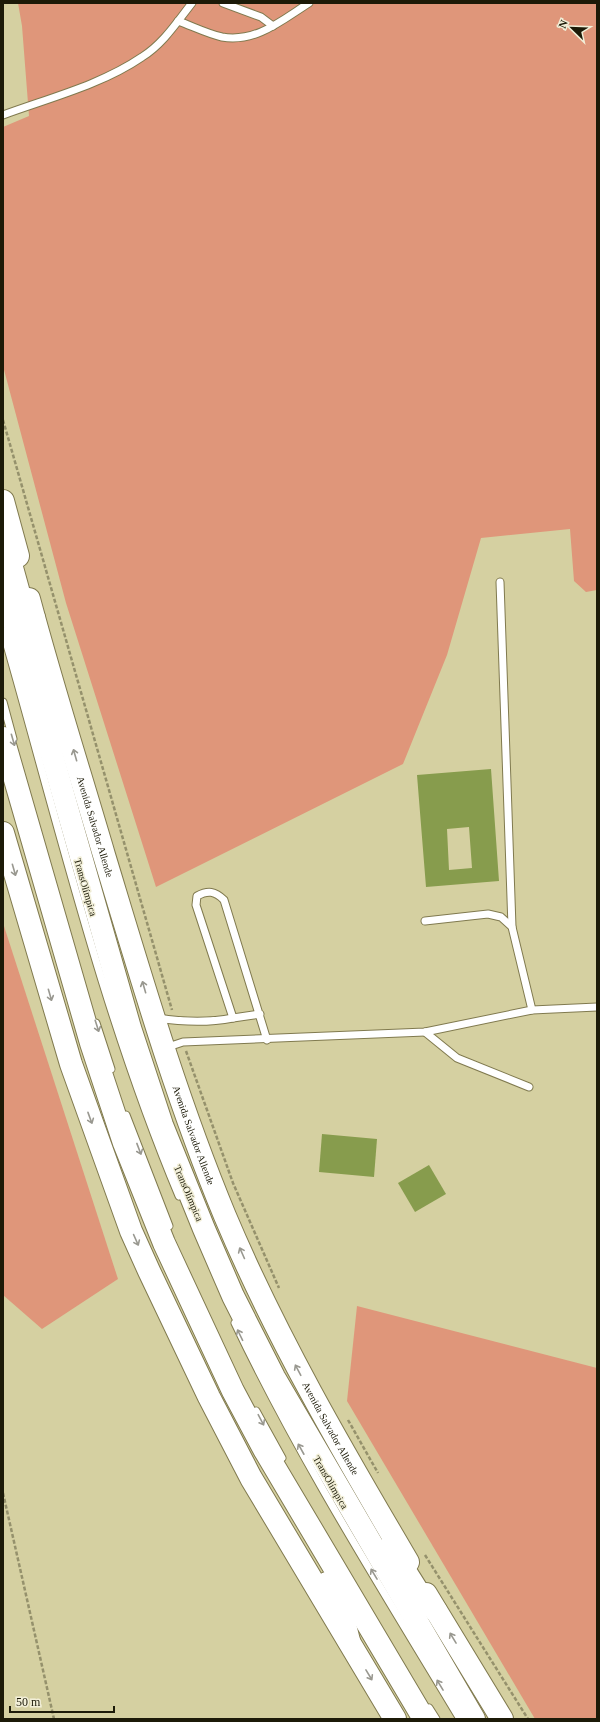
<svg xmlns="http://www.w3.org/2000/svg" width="600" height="1722" font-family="Georgia,serif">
	<rect width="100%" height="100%" fill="#d5d0a1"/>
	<g fill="#df967a">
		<path d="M18 3H597V590L586 592 574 581 570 529 481 538 447 655 403 764 156 887 66 603 3 366V127L29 116 22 26Z"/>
		<path d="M3 923 118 1279 42 1329 3 1295Z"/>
		<path d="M357 1306 597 1368V1719H535L347 1401Z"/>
	</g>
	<g fill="#879c4d" fill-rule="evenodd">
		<path d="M491 769 499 881 426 887 417 775ZM469 827 472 868 449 870 447 829Z"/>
		<path d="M322 1134 377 1139 374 1177 319 1172Z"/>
		<path d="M429 1165 446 1194 415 1212 398 1183Z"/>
	</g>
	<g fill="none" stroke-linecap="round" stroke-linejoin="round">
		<g stroke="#807a4f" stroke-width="9">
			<g id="lane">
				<path d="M223 3 261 17 273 26"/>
				<path d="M178 21C192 26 208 34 222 37 256 43 282 20 309 3"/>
				<path d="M3 115C49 98 101 85 142 57 163 44 177 22 192 3"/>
				<path d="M500 582 512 927"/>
				<path d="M3 631C57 819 103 1015 179 1196"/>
				<path d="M3 702 13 739"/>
				<path d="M425 921 488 914 501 917 512 927 532 1010"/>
				<path d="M260 1014 233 1018 196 905 197 896C208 890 215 891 224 900L267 1040"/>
				<path d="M158 1018C183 1022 207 1023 233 1018"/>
				<path d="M96 1023 111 1069"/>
				<path d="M425 1032 457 1058 529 1087"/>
				<path d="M165 1048 183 1042 425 1032 532 1010 597 1007"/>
				<path d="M126 1115 169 1226"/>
				<path d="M235 1323C300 1460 382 1589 460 1719"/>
				<path d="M256 1411 282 1458"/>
				<path d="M429 1708 436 1719"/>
			</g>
		</g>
		<g stroke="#807a4f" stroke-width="24">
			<g id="primary">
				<path d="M3 501 18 556"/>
				<path id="s1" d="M29 599C52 685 79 770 104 855 141 977 176 1098 225 1216 276 1337 342 1450 408 1562"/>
				<path d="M3 833 71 1064 131 1231 149 1271 209 1397 251 1478 395 1719"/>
				<path d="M426 1594 502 1719"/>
			</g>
		</g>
		<g stroke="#807a4f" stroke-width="24">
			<g id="highway">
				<path d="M3 535 22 604 25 610 34 618"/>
				<path d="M3 584 130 1028 162 1125 204 1229 233 1296 274 1377 474 1719"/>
				<path d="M3 738 91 1043 124 1143 164 1243 233 1391 265 1451 424 1719"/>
				<path d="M390 1547 417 1590 436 1611"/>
				<path d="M327 1583 341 1609 349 1641"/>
			</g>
		</g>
		<g stroke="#95916c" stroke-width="2.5" stroke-dasharray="4 2" stroke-linecap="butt">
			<path d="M3 420 172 1010"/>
			<path d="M186 1051 233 1183 279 1288"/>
			<path d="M348 1420 378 1473"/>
			<path d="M3 1493 54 1719"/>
			<path d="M425 1555 528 1719"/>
		</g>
		<use href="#lane" stroke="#fff" stroke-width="7"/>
		<use href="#primary" stroke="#fff" stroke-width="22"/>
		<use href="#highway" stroke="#fff" stroke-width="22"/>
	</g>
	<defs><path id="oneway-shaft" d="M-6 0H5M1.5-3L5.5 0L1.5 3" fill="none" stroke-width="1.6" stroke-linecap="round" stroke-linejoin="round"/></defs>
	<g stroke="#999890">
		<use href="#oneway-shaft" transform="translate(13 740) rotate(74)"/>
		<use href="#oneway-shaft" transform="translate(75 755) rotate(-106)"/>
		<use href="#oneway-shaft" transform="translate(14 870) rotate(74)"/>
		<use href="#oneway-shaft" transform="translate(144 987) rotate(-106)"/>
		<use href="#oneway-shaft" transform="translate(50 995) rotate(74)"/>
		<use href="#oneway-shaft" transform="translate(97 1026) rotate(72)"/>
		<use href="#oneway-shaft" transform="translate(90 1118) rotate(70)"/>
		<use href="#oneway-shaft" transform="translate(139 1149) rotate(69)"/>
		<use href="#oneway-shaft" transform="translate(136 1240) rotate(66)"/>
		<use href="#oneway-shaft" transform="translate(242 1253) rotate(-114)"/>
		<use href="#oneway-shaft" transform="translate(240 1335) rotate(-116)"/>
		<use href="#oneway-shaft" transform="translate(298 1370) rotate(-118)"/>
		<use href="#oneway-shaft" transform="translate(261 1420) rotate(62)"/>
		<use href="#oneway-shaft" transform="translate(301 1449) rotate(-119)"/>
		<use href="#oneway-shaft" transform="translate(374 1574) rotate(-121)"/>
		<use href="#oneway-shaft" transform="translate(453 1638) rotate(-121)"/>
		<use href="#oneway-shaft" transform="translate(369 1675) rotate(59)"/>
		<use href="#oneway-shaft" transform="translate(440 1685) rotate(-121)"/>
	</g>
	<g text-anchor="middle" stroke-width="3" stroke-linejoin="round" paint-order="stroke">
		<g font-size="10" fill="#1c1a08" stroke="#f2efd8">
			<text dy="4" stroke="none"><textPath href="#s1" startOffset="237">Avenida Salvador Allende</textPath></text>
			<text transform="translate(86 887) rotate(74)" y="4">TransOlímpica</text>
			<text dy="4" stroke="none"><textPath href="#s1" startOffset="561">Avenida Salvador Allende</textPath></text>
			<text transform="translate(189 1193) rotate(67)" y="4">TransOlímpica</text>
			<text dy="4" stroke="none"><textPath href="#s1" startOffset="885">Avenida Salvador Allende</textPath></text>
			<text transform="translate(331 1482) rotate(60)" y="4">TransOlímpica</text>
		</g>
	</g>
	<rect width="600" height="1722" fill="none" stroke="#1c1a08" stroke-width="8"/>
	<g transform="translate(572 28) rotate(293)" stroke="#f2efd8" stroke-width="3" paint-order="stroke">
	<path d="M0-3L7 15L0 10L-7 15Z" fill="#1c1a08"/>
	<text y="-6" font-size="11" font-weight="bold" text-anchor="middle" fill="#1c1a08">N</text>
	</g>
	<path d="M10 1706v6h104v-6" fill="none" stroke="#1c1a08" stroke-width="2"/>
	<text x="16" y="1706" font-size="12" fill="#1c1a08" stroke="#f2efd8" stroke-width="3" paint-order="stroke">50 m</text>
</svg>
